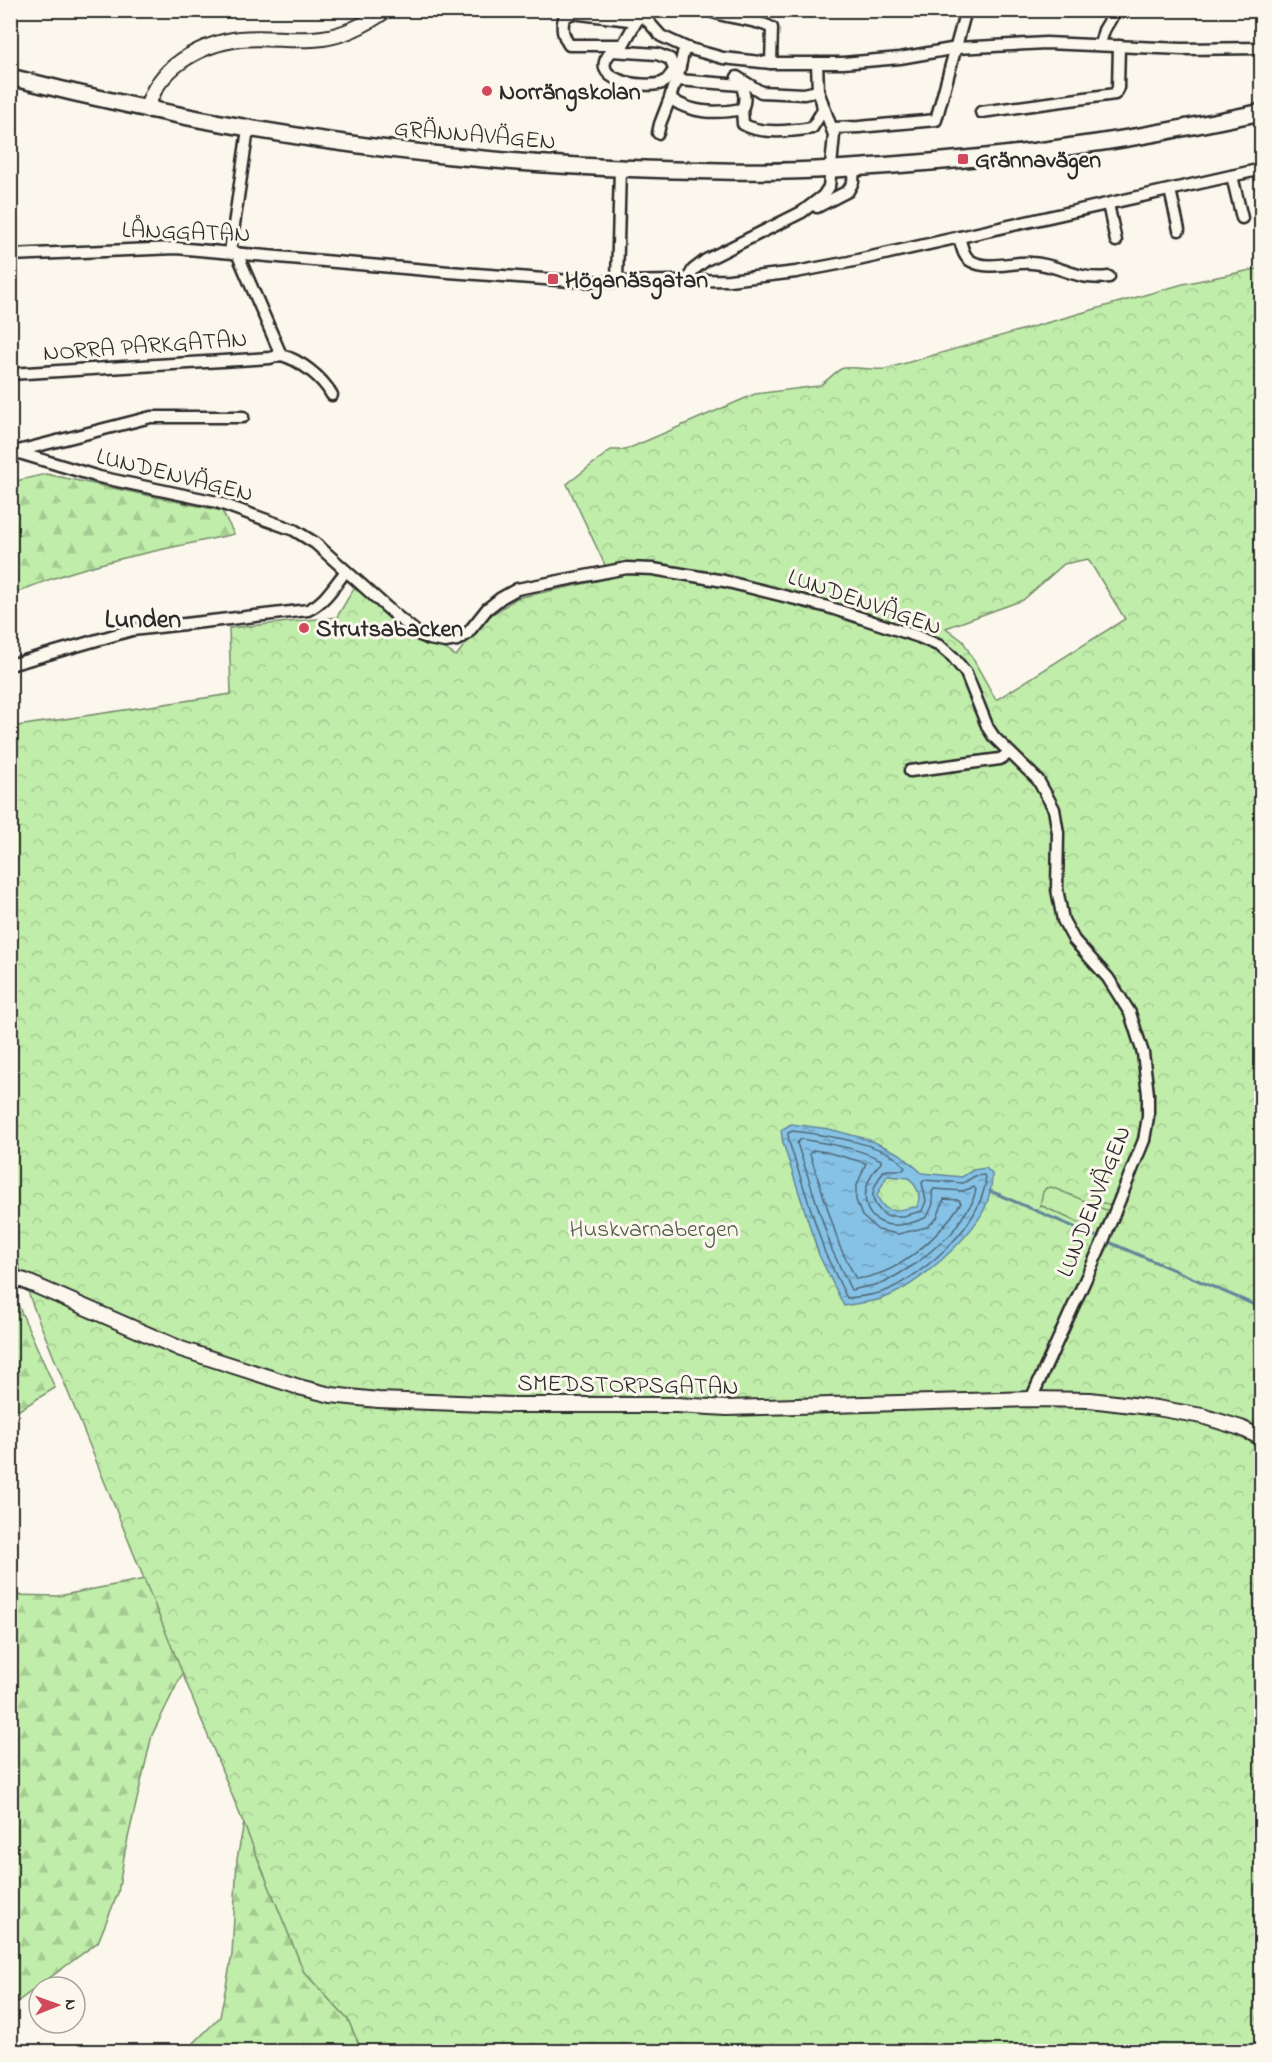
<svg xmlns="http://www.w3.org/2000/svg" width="1272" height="2062" font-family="'Indie Flower',sans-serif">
	<defs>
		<pattern id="forest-firs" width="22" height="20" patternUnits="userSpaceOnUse" patternTransform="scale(1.5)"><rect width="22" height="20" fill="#c0edaa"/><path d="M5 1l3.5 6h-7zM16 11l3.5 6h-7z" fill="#a5cb92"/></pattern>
		<pattern id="park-crowns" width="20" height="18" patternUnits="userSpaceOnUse" patternTransform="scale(1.5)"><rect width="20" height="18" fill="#c0edaa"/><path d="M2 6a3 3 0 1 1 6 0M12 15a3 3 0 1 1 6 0" fill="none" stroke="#a5cb92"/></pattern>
		<pattern id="water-ripples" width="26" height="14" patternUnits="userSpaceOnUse" patternTransform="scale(1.5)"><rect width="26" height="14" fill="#86c2e6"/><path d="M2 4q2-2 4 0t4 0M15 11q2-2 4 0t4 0" fill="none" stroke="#6e9ebb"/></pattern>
	</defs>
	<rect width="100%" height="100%" fill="#fbf7ec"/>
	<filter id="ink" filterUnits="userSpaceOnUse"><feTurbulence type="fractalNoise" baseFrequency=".0167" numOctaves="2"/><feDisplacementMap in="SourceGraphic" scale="12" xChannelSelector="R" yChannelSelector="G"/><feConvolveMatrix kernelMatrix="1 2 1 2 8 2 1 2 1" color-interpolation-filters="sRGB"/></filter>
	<g filter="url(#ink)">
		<g fill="url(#forest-firs)" stroke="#768c6a" stroke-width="1.5">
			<path d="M46 474 222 511 234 534C159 551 81 563 11 595V482Z"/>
			<path d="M11 1289 55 1388 11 1415H10Z"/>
			<path d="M171 1574 190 1658 152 1735 125 1851 118 1893 98 1942 13 2005 11 2042V1595L58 1596Z"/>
			<path d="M250 1792 375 2051 185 2052 220 2017 232 1955 237 1859Z"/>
		</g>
		<path fill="url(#park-crowns)" stroke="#768c6a" stroke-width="1.5" fill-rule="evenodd" d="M1261 268V2051H362L348 2020 304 1972 33 1306 11 1243V727L231 694 229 628 337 617 354 588 456 656 484 620 517 598 611 578 567 484 611 450H625L755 394 818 386C827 382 833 373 841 369 849 365 873 371 885 369L1183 284ZM1088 559 1125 619 996 700 963 641 946 628 1023 600 1064 564Z"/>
		<path fill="#c0edaa" stroke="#768c6a" stroke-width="1.5" d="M1051 1187 1095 1205 1104 1203 1111 1206 1109 1211 1101 1208 1098 1209 1090 1224H1081L1040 1205 1043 1192 1046 1188Z"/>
		<path fill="url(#water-ripples)" stroke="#62869b" stroke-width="1.5" fill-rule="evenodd" d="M791 1124 829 1129 870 1140 900 1154 922 1173 962 1177 973 1170 986 1168 992 1174C992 1186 989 1199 984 1210 968 1240 921 1282 889 1296 876 1302 858 1303 844 1306L819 1255 783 1143 781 1130ZM887 1176 909 1178C917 1187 922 1195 917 1207 899 1208 886 1219 877 1195Z"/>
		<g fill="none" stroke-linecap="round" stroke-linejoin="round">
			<g stroke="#4f6776" stroke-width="1.5">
				<path d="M793 1131C820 1135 892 1143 905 1168L903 1170H887L883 1172C871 1190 867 1201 886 1216H903L922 1211 926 1201 922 1183 924 1180 963 1183 975 1176 984 1175C987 1181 985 1186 983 1193 971 1233 925 1272 888 1290 876 1295 859 1297 847 1298L825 1253 789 1142 788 1133Z"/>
				<path d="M801 1139C828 1144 856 1147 881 1160V1163C864 1178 856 1212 883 1223 895 1228 913 1223 925 1218L929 1213 933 1204 932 1192 934 1189 963 1191 974 1187 976 1190 972 1203 951 1234 917 1263 884 1283 851 1290 832 1250 797 1143Z"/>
				<path d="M813 1150 826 1152 866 1163 856 1188V1200L862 1216 878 1230 898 1234 927 1227 937 1218 944 1199 959 1200 961 1203C938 1238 899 1275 856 1279L840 1247 810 1154Z"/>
			</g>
			<g stroke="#62869b" stroke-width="3">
				<path d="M990 1191 1095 1236"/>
				<path d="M1111 1243 1262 1308"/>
			</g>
			<g stroke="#2b2b2b" stroke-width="15">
				<g id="minor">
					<path d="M638 10 661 36 687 48 723 58 771 63H843L900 58 957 48 1046 43 1182 49 1262 48"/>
					<path d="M708 10C729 20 752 17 772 28L771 63"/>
					<path d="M637 21 572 13 564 18C561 29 563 35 569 45H623L641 13"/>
					<path d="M1100 44 1104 30 1116 10"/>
					<path d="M675 71 670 59 657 54 612 51C584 80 643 89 662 83 667 81 669 77 672 73L679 71"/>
					<path d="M678 76 683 53 687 48"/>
					<path d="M737 77 761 92 804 94 818 91"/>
					<path d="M742 109 743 124C760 135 793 131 812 128L823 110 822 102"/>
					<path d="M981 112 1115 94 1118 88 1119 46"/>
					<path d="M832 128 859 127 936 120 966 10"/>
					<path d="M658 133 660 124 670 98C691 114 717 114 742 109 746 100 745 94 741 85L678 80 673 88 670 98"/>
					<path d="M1232 176 1242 218"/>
					<path d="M1170 190 1179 230"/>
					<path d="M1108 204 1116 241"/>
					<path d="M817 207 848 191 853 182 854 168"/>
					<path d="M959 237C962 246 963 257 971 261 988 271 1014 261 1032 263 1062 265 1075 281 1109 277"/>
					<path d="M230 252 248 129"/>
					<path d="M237 253 281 355"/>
					<path d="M10 255 176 248 449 272 571 281 617 282 729 280 796 272 849 262 1262 169"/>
					<path d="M687 281 693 270 706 260 802 212 823 196 829 187 834 135 818 91 817 63"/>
					<path d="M617 282 620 168"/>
					<path d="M281 355C300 360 322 377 332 395"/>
					<path d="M10 374 270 358 281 355"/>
					<path d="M14 452 151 417H243"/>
					<path d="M16 452 99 477 217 502 294 530 315 543 393 613 420 635 429 639 445 642 457 640 467 634 487 609 501 598 517 589 627 568 653 569 724 581 828 607 919 637 940 646 953 657 966 673 988 728 994 737 1038 780 1054 809 1058 833 1057 889 1063 920 1074 940 1108 978 1130 1013 1143 1053 1148 1094V1117L1144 1140 1103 1241 1031 1399"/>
					<path d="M10 665 132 630 308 610C325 602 334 586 346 571"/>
					<path d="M910 771 1000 759 1010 753"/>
				</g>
			</g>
			<g stroke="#2b2b2b" stroke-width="18">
				<g id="tertiary">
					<path d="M147 110C156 68 200 44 240 39 267 36 295 42 323 38 345 35 368 23 386 10"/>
					<path d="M10 1277 25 1281 181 1349 299 1387 331 1395 378 1400 511 1405H676L727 1408 1031 1399 1090 1400 1157 1408 1202 1416 1241 1428 1262 1438"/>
				</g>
			</g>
			<g stroke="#2b2b2b" stroke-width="20">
				<path id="secondary" d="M10 77C218 130 429 162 644 169 707 171 771 173 834 169 914 164 995 158 1074 146 1137 138 1199 125 1262 112"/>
			</g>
			<use href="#minor" stroke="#fbf7ec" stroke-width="10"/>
			<use href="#tertiary" stroke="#fbf7ec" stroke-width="14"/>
			<use href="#secondary" stroke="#fbf7ec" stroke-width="15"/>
		</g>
	</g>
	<g fill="#d1495b" stroke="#fbf7ec" stroke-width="2">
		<circle cx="487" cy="91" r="6"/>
		<rect x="957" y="153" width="12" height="12" rx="3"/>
		<rect x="547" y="273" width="12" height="12" rx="3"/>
		<circle cx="304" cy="628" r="6"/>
	</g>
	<g text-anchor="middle" stroke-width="6" stroke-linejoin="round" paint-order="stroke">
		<g font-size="24" font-weight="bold" fill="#2b2b2b" stroke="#fbf7ec" text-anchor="start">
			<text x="499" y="99">Norrängskolan</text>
			<text x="975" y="167">Grännavägen</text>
			<text x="565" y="287">Höganäsgatan</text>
			<text x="316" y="636">Strutsabacken</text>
		</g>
		<g font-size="24" fill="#2b2b2b" stroke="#fbf7ec">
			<text transform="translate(475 134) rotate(5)" y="8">GRÄNNAVÄGEN</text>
			<text transform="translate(186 231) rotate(2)" y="8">LÅNGGATAN</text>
			<text transform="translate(145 345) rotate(-4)" y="8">NORRA PARKGATAN</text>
			<text transform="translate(175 474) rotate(14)" y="8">LUNDENVÄGEN</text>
			<text transform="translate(865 601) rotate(19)" y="8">LUNDENVÄGEN</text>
			<text transform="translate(1093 1201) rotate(-68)" y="8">LUNDENVÄGEN</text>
			<text transform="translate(628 1384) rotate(1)" y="8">SMEDSTORPSGATAN</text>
		</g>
		<g font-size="24" fill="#505c4b" stroke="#fbf7ec">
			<text x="654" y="1236">Huskvarnabergen</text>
		</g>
		<g font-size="26" font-weight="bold" fill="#2b2b2b" stroke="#fbf7ec">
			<text x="143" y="627">Lunden</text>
		</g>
	</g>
	<rect width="1272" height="2062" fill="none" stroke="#fbf7ec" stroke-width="36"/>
	<rect x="18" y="18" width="1236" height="2026" fill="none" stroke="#2b2b2b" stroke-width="2" filter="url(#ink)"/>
	<g transform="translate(57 2005) rotate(89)"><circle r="28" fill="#fbf7ec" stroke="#a8a59f" stroke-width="1.5"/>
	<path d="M0-4.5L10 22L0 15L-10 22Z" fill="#d1495b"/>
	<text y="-9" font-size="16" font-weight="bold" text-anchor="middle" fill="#2b2b2b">N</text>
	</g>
</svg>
